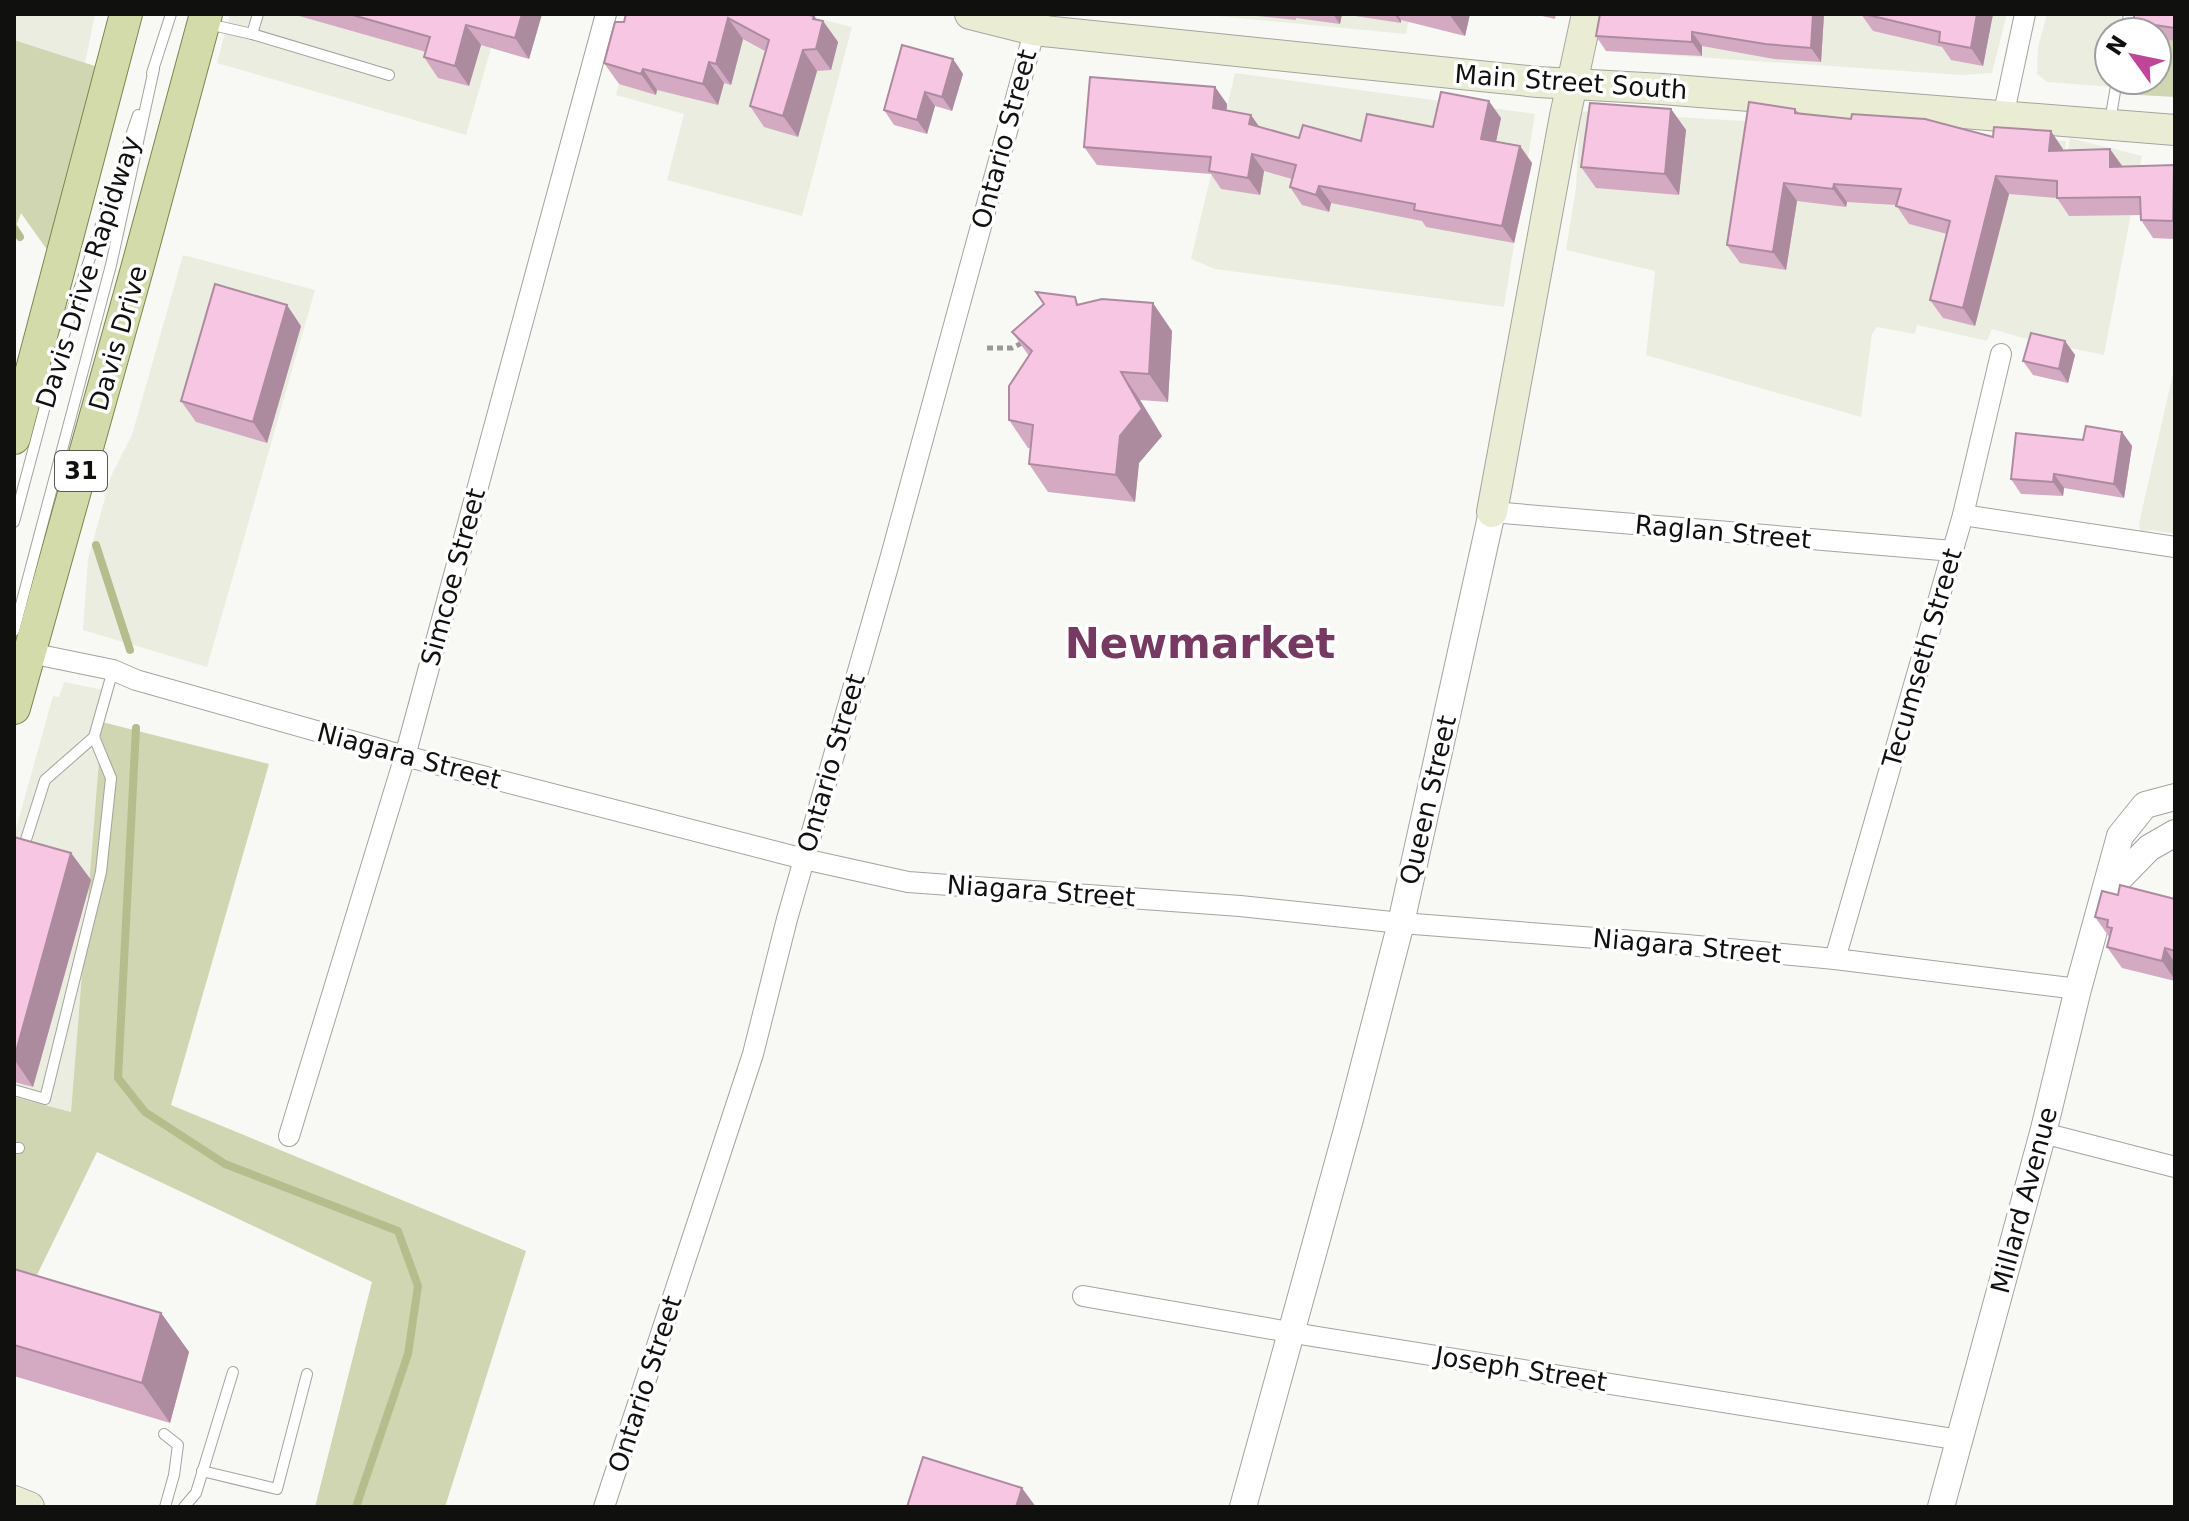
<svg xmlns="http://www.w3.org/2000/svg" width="2189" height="1521" font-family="'DejaVu Sans',sans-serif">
	<rect width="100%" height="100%" fill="#f8f9f4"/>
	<g fill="#ebede1">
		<path d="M14 14H95L85 63 14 40Z"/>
		<path d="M230 14H501L466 135 217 63Z"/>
		<path d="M637 14H800L852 27 802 216 667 180 684 114 616 95Z"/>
		<path d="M1197 14H1410L1406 34Z"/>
		<path d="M1613 14H2007L1992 73 1962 75 1606 51Z"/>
		<path d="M2047 14H2121L2119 32H2109V80H2113V87L2047 82 2037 74 2038 47Z"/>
		<path d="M1235 73 1535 114 1504 307 1215 269 1191 259Z"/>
		<path d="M1580 111 2066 141 2063 176 2070 138 2142 156 2104 355 2023 338 1992 329 1987 341 1917 325 1915 334 1877 327 1872 334 1861 417 1646 355 1655 271 1566 250 1576 188Z"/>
		<path d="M183 255 315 290 207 667 83 630 88 559 111 476 132 435Z"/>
		<path d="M2175 365V534L2152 530 2140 532 2139 523Z"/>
		<path d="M64 682 113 692 102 722 71 1112 14 1097V836L53 696 59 697Z"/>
	</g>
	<g fill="#cfd6b1">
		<path d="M2133 14H2175V97L2122 94 2124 80H2157V32H2129Z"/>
		<path d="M14 40 101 68 48 251 21 213 14 232Z"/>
		<path d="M102 722 269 764 171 1105 526 1251 445 1507H315L372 1282 97 1152 37 1275 14 1269V1097L71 1112Z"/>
	</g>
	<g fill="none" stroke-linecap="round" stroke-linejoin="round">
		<g stroke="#b5bd8c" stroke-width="8">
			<path d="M14 228 20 237"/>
			<path d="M96 545 130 650"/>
			<path d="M136 728 118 1078 145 1112 225 1164 398 1231 418 1286 408 1354 356 1507"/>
		</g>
		<g stroke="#a3a49f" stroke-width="12">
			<g id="service">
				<path d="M208 24 252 34 258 14"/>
				<path d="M2126 32 2129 14"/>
				<path d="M252 34 389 75"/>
				<path d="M152 73 171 14"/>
				<path d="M2110 121 2117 80"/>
				<path d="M14 522 64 335 138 115"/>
				<path d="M14 631 111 265 154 69"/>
				<path d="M22 852 45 780 94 737 113 670"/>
				<path d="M14 1090 45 1099 101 872 111 778 94 737"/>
				<path d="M14 1148H19"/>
				<path d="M164 1434 178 1445 174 1475 165 1507"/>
				<path d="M202 1471 277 1489 307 1374"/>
				<path d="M184 1507 196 1493 233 1372"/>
			</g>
		</g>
		<g stroke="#a3a49f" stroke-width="22">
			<g id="minor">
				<path d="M2003 117 2025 14"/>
				<path d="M1492 512 1953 551"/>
				<path d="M1963 515 2175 547"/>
				<path d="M30 653 113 670 136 680 405 756 804 859 908 882 1240 906 1401 923 1687 945 1835 959 2078 989"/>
				<path d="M1835 959 1963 515 2001 354"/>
				<path d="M2043 1133 2175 1167"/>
				<path d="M289 1136 405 756 606 14"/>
				<path d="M1083 1296 1312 1336 1960 1440"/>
				<path d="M604 1507 753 1054 787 919 889 563 1039 14"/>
			</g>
		</g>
		<g stroke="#a3a49f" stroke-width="28">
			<g id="tertiary">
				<path d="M2105 893 2149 848 2175 833"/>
				<path d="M1243 1507 1350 1119 1401 923 1492 512"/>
				<path d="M1941 1507 2043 1133 2078 989 2120 836 2145 805 2175 797"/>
			</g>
		</g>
		<g stroke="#a3a49f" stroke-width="32">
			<g id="secondary">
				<path d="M970 14 1034 30 1538 82 1662 89 2175 130"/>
				<path d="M1492 512 1565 116 1587 14"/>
				<path d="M14 1501 29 1507"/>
			</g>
		</g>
		<g stroke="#7d844f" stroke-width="34">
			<g id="primary">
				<path d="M14 438 126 14"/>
				<path d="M14 708 137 269 206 14"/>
			</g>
		</g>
		<path stroke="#999a96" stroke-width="5" stroke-dasharray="6 4" stroke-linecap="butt" d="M987 348H1012L1024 342"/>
		<use href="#service" stroke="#fff" stroke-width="10"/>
		<use href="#minor" stroke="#fff" stroke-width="20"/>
		<use href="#tertiary" stroke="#fff" stroke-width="26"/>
		<use href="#secondary" stroke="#eaedd4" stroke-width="30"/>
		<use href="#primary" stroke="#d4dbaa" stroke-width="32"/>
	</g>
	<g fill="#d4aac3">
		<path d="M292 14H542L529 59 481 45 469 86 438 78 424 57 426 52Z"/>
		<path d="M1246 14H1342L1340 24 1296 18V20L1247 15Z"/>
		<path d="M1342 14H1470L1465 36 1401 20V23Z"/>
		<path d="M1533 14H1556L1555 19Z"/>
		<path d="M1600 14H1824L1821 62 1774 59 1702 46V56L1606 51 1596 36Z"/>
		<path d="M1861 14H1993L1983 66 1951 60 1942 47 1873 31Z"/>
		<path d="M2175 14V41L2157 38V32H2141L2134 22Z"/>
		<path d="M814 16 816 19 823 21 838 42 831 70 817 71 798 137 764 127 750 106 765 51 743 39 731 85 724 83 718 105 657 90 656 95 619 84 604 63 615 22Z"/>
		<path d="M953 59 963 74 952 111 935 106 927 134 894 125 884 110Z"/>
		<path d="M1215 87 1227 104V111L1260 127 1299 138 1361 141 1433 127 1501 118 1496 141 1520 146 1532 163 1514 243 1426 227 1422 221 1331 203 1329 212 1302 205 1290 187 1292 179 1264 171 1260 195 1221 189 1211 174 1097 165 1084 147Z"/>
		<path d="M1671 109 1686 130 1679 195 1596 188 1581 167Z"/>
		<path d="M1795 109 1799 113 1993 137 2063 149V151L2122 167 2174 165 2175 166V239L2153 238 2141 220V215L2069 216 2057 198 2009 194 1975 326 1943 318 1930 300 1947 234 1909 224 1896 205 1847 202 1846 207 1797 201 1786 270 1740 263 1727 245Z"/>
		<path d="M1080 304 1172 331 1168 402 1140 400 1162 436 1139 463 1135 502 1048 492 1029 464 1030 448H1028L1009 420 1029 356 1012 332Z"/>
		<path d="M301 326 267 443 196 422 181 401Z"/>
		<path d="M2065 341 2075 355 2068 383 2033 375 2023 361Z"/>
		<path d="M2122 432 2132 446 2124 498 2064 488 2063 496 2021 494 2011 479 2083 440Z"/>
		<path d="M14 838 71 853 91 880 33 1087 14 1082Z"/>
		<path d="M2118 895 2175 899V981L2122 968 2107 947 2110 938 2095 917Z"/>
		<path d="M14 1269 161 1313 189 1352 170 1423 14 1376Z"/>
	</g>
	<g fill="#ad8b9f">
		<path d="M522 14H542L529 59 515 38Z"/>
		<path d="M1333 14H1342L1340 24Z"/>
		<path d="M1394 14H1397L1401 20V23Z"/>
		<path d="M1449 14H1470L1465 36Z"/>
		<path d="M1813 14H1824L1821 62 1811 48Z"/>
		<path d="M1977 14H1993L1983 66 1971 48Z"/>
		<path d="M814 16 822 27 823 21 838 42 831 70 816 49Z"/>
		<path d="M728 18 743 39 731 85 716 64Z"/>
		<path d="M466 25 481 45 469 86 455 66Z"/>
		<path d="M1692 32 1702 46V56L1692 42Z"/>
		<path d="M803 50 817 71 798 137 783 116Z"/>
		<path d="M953 59 963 74 952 111 942 97Z"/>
		<path d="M709 62 724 83 718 105 703 84Z"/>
		<path d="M643 69 657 90 656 95 641 74Z"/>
		<path d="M1215 87 1227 104 1225 126 1213 108Z"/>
		<path d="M925 92 935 106 927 134 917 120Z"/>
		<path d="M1489 101 1501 118 1493 156 1481 139Z"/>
		<path d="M1671 109 1686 130 1679 195 1665 174Z"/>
		<path d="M1251 115 1263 132 1249 124Z"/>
		<path d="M2051 131 2063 149 2062 169 2049 151Z"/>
		<path d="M1520 146 1532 163 1514 243 1502 226Z"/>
		<path d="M2110 149 2123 167H2110Z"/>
		<path d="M1252 154 1264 171 1260 195 1248 178Z"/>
		<path d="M2174 165 2175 166V224L2173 221Z"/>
		<path d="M1996 176 2009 194 1975 326 1963 308Z"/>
		<path d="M1784 183 1797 201 1786 270 1773 252Z"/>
		<path d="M1834 184 1847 202 1846 207 1833 189Z"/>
		<path d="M1319 186 1331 203 1329 212 1316 195Z"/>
		<path d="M1153 303 1172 331 1168 402 1149 374Z"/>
		<path d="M287 305 301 326 267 443 253 422Z"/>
		<path d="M2065 341 2075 355 2068 383 2059 369Z"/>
		<path d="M1121 372 1140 400 1162 436 1139 463 1135 502 1116 475Z"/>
		<path d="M2122 432 2132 446 2124 498 2114 484Z"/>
		<path d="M2054 474 2064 488 2063 496 2053 482Z"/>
		<path d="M71 853 91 880 33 1087 14 1059Z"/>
		<path d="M2165 948 2175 963V980L2162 961Z"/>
		<path d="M161 1313 189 1352 170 1423 142 1383Z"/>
		<path d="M1022 1488 1036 1507H1016Z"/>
	</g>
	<g fill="#f7c6e3" stroke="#ad8b9f" stroke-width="2">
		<path d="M349 14H522L515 38 466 25 455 66 424 57 430 37Z"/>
		<path d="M626 14H804L814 16 813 19 823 21 816 49 803 50 783 116 750 106 769 40 728 18 716 64 709 62 703 84 643 69 641 74 604 63 615 22H624Z"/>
		<path d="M1600 14H1813L1811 48 1765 44 1692 32V42L1596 36Z"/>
		<path d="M1864 14H1977L1971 48 1939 42 1940 32Z"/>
		<path d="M2134 14H2175V28L2134 22Z"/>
		<path d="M902 45 953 59 942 97 925 92 917 120 884 110Z"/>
		<path d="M1090 77 1215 87 1213 108 1251 115 1249 124 1299 138 1303 125 1361 141 1367 114 1433 127 1441 92 1489 101 1481 139 1520 146 1502 226 1414 210 1415 204 1319 186 1316 195 1290 187 1296 165 1252 154 1248 178 1209 171 1211 157 1084 147Z"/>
		<path d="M1749 102 1795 109V113L1851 119 1852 114 1925 119 1993 137 1994 127 2051 131 2049 151 2110 149V167L2174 165 2173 221 2141 220 2140 197 2057 198V181L1996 176 1963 308 1930 300 1950 221 1896 206 1901 189 1834 184 1833 189 1784 183 1773 252 1727 245Z"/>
		<path d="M1590 103 1671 109 1665 174 1581 167Z"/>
		<path d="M215 284 287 305 253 422 181 401Z"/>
		<path d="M1036 292 1075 297 1077 305 1102 299 1153 303 1149 374 1121 372 1142 409 1120 436 1116 475 1029 464 1033 425 1009 420V386L1032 351 1012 332 1044 304Z"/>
		<path d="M2031 333 2065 341 2059 369 2023 361Z"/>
		<path d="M2086 426 2122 432 2114 484 2054 474 2053 482 2011 479 2016 433 2083 440Z"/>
		<path d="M14 837 71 853 14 1059Z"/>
		<path d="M2120 885 2175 899V951L2165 948 2162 961 2107 947 2112 928 2107 927 2108 920 2095 917 2102 891 2118 895Z"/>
		<path d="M14 1269 161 1313 142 1383 14 1345Z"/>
		<path d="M923 1457 1022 1488 1016 1507H907Z"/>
	</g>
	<g text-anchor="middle" stroke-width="7" stroke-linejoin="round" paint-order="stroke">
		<rect fill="#fff" stroke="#585857" stroke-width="2" x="55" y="451" width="52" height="40" rx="6"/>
		<g font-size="24" font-weight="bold" fill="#10100f">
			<text x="81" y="479">31</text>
		</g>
		<g font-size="26" fill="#10100f" stroke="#fff">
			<text transform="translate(1571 82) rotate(4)" y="9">Main Street South</text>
			<text transform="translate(1004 139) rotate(-75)" y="9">Ontario Street</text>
			<text transform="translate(88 272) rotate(-72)" y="9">Davis Drive Rapidway</text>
			<text transform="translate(118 338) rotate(-74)" y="9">Davis Drive</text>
			<text transform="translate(1723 532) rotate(5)" y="9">Raglan Street</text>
			<text transform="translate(453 577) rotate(-75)" y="9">Simcoe Street</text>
			<text transform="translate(1922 658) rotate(-74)" y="9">Tecumseth Street</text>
			<text transform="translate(409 756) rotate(15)" y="9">Niagara Street</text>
			<text transform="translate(831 763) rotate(-74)" y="9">Ontario Street</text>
			<text transform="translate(1428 800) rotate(-77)" y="9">Queen Street</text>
			<text transform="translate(1041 891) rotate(4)" y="9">Niagara Street</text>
			<text transform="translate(1687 946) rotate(5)" y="9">Niagara Street</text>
			<text transform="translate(2024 1200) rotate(-75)" y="9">Millard Avenue</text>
			<text transform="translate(1521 1369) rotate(9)" y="9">Joseph Street</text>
			<text transform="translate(645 1384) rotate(-72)" y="9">Ontario Street</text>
		</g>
		<g font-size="42" font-weight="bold" fill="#763961" stroke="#fff">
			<text x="1200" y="658">Newmarket</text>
		</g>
	</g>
	<rect width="2189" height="1521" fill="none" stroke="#10100f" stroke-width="32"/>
	<g transform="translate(2133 56) rotate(303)"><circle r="38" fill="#ffffff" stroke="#9f9f9f" stroke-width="2"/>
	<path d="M0-6L14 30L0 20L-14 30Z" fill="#bf4598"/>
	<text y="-12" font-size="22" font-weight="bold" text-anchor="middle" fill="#10100f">N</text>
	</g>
</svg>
